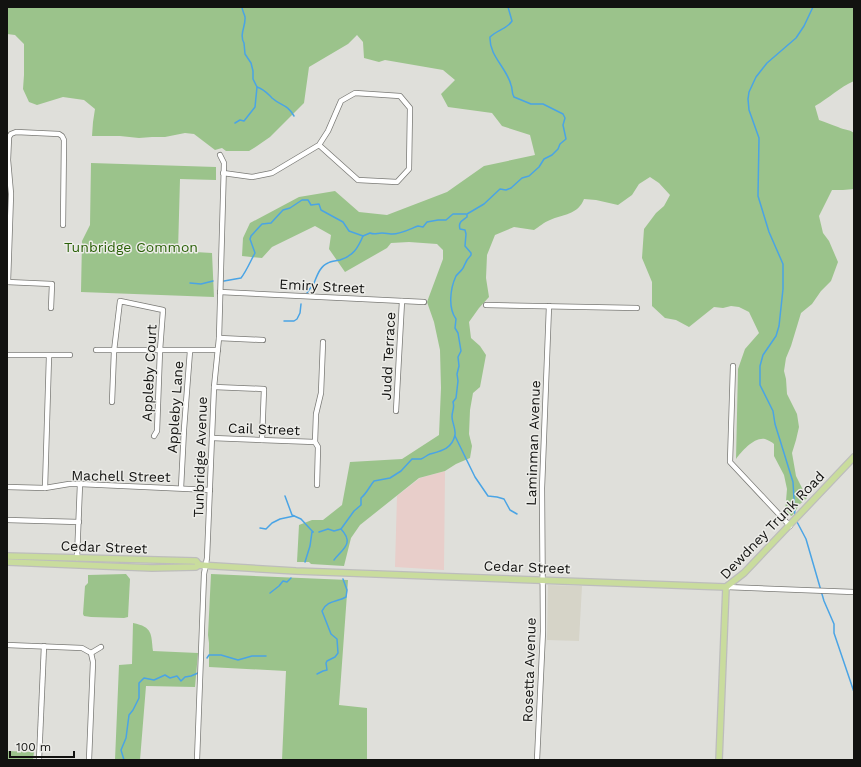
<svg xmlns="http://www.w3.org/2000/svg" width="861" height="767" font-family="'Work Sans',sans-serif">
	<rect width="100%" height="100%" fill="#dfdfda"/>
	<path fill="#d6d4c8" d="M548 585 582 586 579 641 547 640Z"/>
	<path fill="#e8ceca" d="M445 471 444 570 395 567 397 496 420 478Z"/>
	<g fill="#9bc38b">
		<path d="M7 7H854V81C840 87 829 98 815 106L819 120C826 122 831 125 838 127 844 130 849 129 854 133V189L843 190H832L819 216 823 233 829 241 838 262 831 281 821 291 812 304 801 313 791 346 786 358 784 371 786 379 787 394 797 414 799 427 796 440 792 453 796 476 807 498 800 504 792 516 785 513 787 489 784 475 774 456V444C772 442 768 440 765 439 754 437 742 451 736 459L738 369 745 349 759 333 749 312 739 307 731 306 723 308 714 307 689 327 676 320 665 318 652 306V282L642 258 644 229 656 213 664 206 670 195 659 183 650 177 639 184 632 195 618 205 596 200 584 199C578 215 563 214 550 220 544 222 539 227 534 230L514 227 495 235 487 255 486 278 489 297 479 308 469 322 471 338 480 346 486 355 480 387 473 393 470 410 469 434 472 446 470 458 456 464 445 471 419 478 360 525 351 538 344 566 311 564 309 562H297L299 525 312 520H323L342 505 350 462 402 459 439 435 441 388 440 350 434 322 427 302 443 259V250L437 244 409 242 391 243 387 248 345 272 329 249 331 235 315 226 272 247 262 258 242 256 243 238 250 223 299 197 335 191 359 212 387 215 447 192 484 166 535 155 530 135 502 126 492 113 448 107 441 94 455 80 443 70 385 60 379 62 364 58 363 42 357 35 348 44 309 67 304 103 270 137 257 146 249 151H226L222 148 215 150 194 134 185 133 165 137H152L139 138 120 136H92L93 122 95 109 84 100 63 97 37 105 29 102 23 89 24 75V44L15 35 7 34Z"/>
		<path d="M91 163 216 167V180L180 179 178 251 212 253 214 297 81 292 82 241 90 225Z"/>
		<path d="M126 574 130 579 128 617 124 618 91 617 84 616 83 614 85 586 88 583V575Z"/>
		<path d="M211 574 348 580 339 705 367 708V760H282L286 671 209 667V643L208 635Z"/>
		<path d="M133 623C153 627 151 634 153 651L198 653 195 687 146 686 140 760H115L119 665 132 664Z"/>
		<path d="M7 751 34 752 33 760H7Z"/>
	</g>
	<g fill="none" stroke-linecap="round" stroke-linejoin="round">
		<g stroke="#4aa4e5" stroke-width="1.5">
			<path d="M257 87C264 89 267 93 272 98 281 106 287 104 294 116"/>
			<path d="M235 123 240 120 244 121 255 107 257 87 253 79V71L251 63 245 54 244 43C239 34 246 26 245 17 244 13 242 10 242 7"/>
			<path d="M224 281 241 278C246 272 251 260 255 253L250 239 251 236 262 224 271 223 283 210 290 208 302 200H308L311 205 319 204 321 210 343 222 349 231 363 236 370 233C375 235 377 233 382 233 386 233 388 234 391 234 399 235 412 228 418 226L423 227 427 222 438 220H446L453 214H466"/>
			<path d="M190 283 201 284 213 281"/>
			<path d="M307 293C309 289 312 287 314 283 317 276 320 266 328 263 331 261 336 261 340 260 353 256 358 248 363 236"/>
			<path d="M284 321H294L297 319 300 313 301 304"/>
			<path d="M455 436 475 477 488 496 497 497 504 499 510 510 517 514"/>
			<path d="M285 496 292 515 301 519 313 532"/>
			<path d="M795 516 793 482 775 424 773 411 760 385V366L763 355 776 336 779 326 783 289V264L769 232 758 196 759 138 749 110 748 99 749 92 756 77 767 63 796 38 804 26 813 7"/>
			<path d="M796 520 806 539 824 601 834 624V633L854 692"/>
			<path d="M260 528 266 529 272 523 280 519 294 516"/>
			<path d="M319 532 328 529 334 531 341 529 354 511 361 505V498C367 493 369 487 374 481L390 478 401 471 412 459C415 459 418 459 421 459 424 458 427 455 430 454 441 451 452 449 455 435 456 429 452 422 452 417 452 410 455 408 453 402L456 398 458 381 457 374 459 366 458 357 461 351 458 333 455 328 456 319C448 308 450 289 456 276 458 273 463 270 464 266 466 261 467 259 471 255V253L465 246 466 234 465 230 460 229C458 222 462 221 467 217V214L484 204 500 189 506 190 511 188 522 178 529 176 539 167 544 159 552 155 558 149 560 144 566 139 563 125 565 118 563 114 543 104H531L514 97C511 92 513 89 511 85 507 68 489 56 490 37 497 30 507 29 512 21L508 7"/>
			<path d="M334 560C342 549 355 544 341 529"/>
			<path d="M305 562 310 546 312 532H313"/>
			<path d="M270 593 279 586 283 581 287 582 291 578"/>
			<path d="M207 658 209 655H221L238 660 252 656H266"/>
			<path d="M317 674 323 671 327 670 326 663 327 661 335 657 338 653 337 639 331 634 322 611C327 600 338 602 346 597L347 590 343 579"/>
			<path d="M124 760 121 750 126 738 129 715 133 710 139 698V683L144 678 154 680 165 675 170 678 177 676 181 681 185 677 191 676 198 673"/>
		</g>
		<g stroke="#7a7a76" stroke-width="6">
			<g id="minor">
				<path d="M223 173 252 177 272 173 319 145 328 131 341 101 355 93 400 96 410 108 409 169 397 182 358 180 319 145"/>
				<path d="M7 282 52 284 51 308"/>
				<path d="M8 282 11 194 8 160 9 137 11 134 16 132 59 134 62 136 64 140 63 225"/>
				<path d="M220 292 424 302"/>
				<path d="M486 305 637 308"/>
				<path d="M219 338 263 340"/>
				<path d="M96 350H218"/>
				<path d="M7 355H70"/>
				<path d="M733 366 730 462 790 526"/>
				<path d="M214 387 264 389 262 440"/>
				<path d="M112 402 114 351 120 301 163 310 160 350 157 431 154 436"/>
				<path d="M396 411 402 301"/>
				<path d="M212 438 315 442"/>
				<path d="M317 485 318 447 315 442 316 414 321 393 323 342"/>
				<path d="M7 487 45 488 69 484H80L210 490"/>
				<path d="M45 488 49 356"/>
				<path d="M181 488 184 429 190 351"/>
				<path d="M7 520 79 522"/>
				<path d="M77 558 80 484"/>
				<path d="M726 587 854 592"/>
				<path d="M7 645 82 648 91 653"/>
				<path d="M91 653 101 647"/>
				<path d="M39 760 44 646"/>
				<path d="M89 760 93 662 91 653"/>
				<path d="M197 760 204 574 207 558 214 387 219 338 224 163 220 155"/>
				<path d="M537 760 543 631 542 488 549 306"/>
			</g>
		</g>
		<g stroke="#bdbdbc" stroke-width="8">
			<g id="major">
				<path d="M7 556 196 561 199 565"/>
				<path d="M7 562 152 568 196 567 199 565 296 571 726 587"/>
				<path d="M719 760 726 587 744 573 854 457"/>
			</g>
		</g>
		<use href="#minor" stroke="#fff" stroke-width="4.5"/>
		<use href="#major" stroke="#c9dc9d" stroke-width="5.5"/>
	</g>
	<g text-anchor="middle" stroke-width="3" stroke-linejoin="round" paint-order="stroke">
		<g font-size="14" fill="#2b6109" stroke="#ecece8">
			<text x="131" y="252">Tunbridge Common</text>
		</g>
		<g font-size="14" fill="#121210" stroke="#ecece8">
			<text transform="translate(322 286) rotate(3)" y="5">Emiry Street</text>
			<text transform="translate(388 356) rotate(-87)" y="5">Judd Terrace</text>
			<text transform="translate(149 373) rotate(-87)" y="5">Appleby Court</text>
			<text transform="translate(175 407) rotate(-86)" y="5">Appleby Lane</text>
			<text transform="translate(264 429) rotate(2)" y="5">Cail Street</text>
			<text transform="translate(533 443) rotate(-88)" y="5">Laminman Avenue</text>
			<text transform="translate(200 457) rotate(-88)" y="5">Tunbridge Avenue</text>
			<text transform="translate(121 476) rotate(1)" y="5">Machell Street</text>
			<text transform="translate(772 525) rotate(-46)" y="5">Dewdney Trunk Road</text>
			<text transform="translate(104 547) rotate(2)" y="5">Cedar Street</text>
			<text transform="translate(527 567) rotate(2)" y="5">Cedar Street</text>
			<text transform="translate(529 670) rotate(-88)" y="5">Rosetta Avenue</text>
		</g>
	</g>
	<rect width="861" height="767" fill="none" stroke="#121210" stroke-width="16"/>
	<path d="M10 751v6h64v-6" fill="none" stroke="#121210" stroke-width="2"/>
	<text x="16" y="751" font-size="12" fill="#121210" stroke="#ecece8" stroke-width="3" paint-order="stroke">100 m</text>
</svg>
